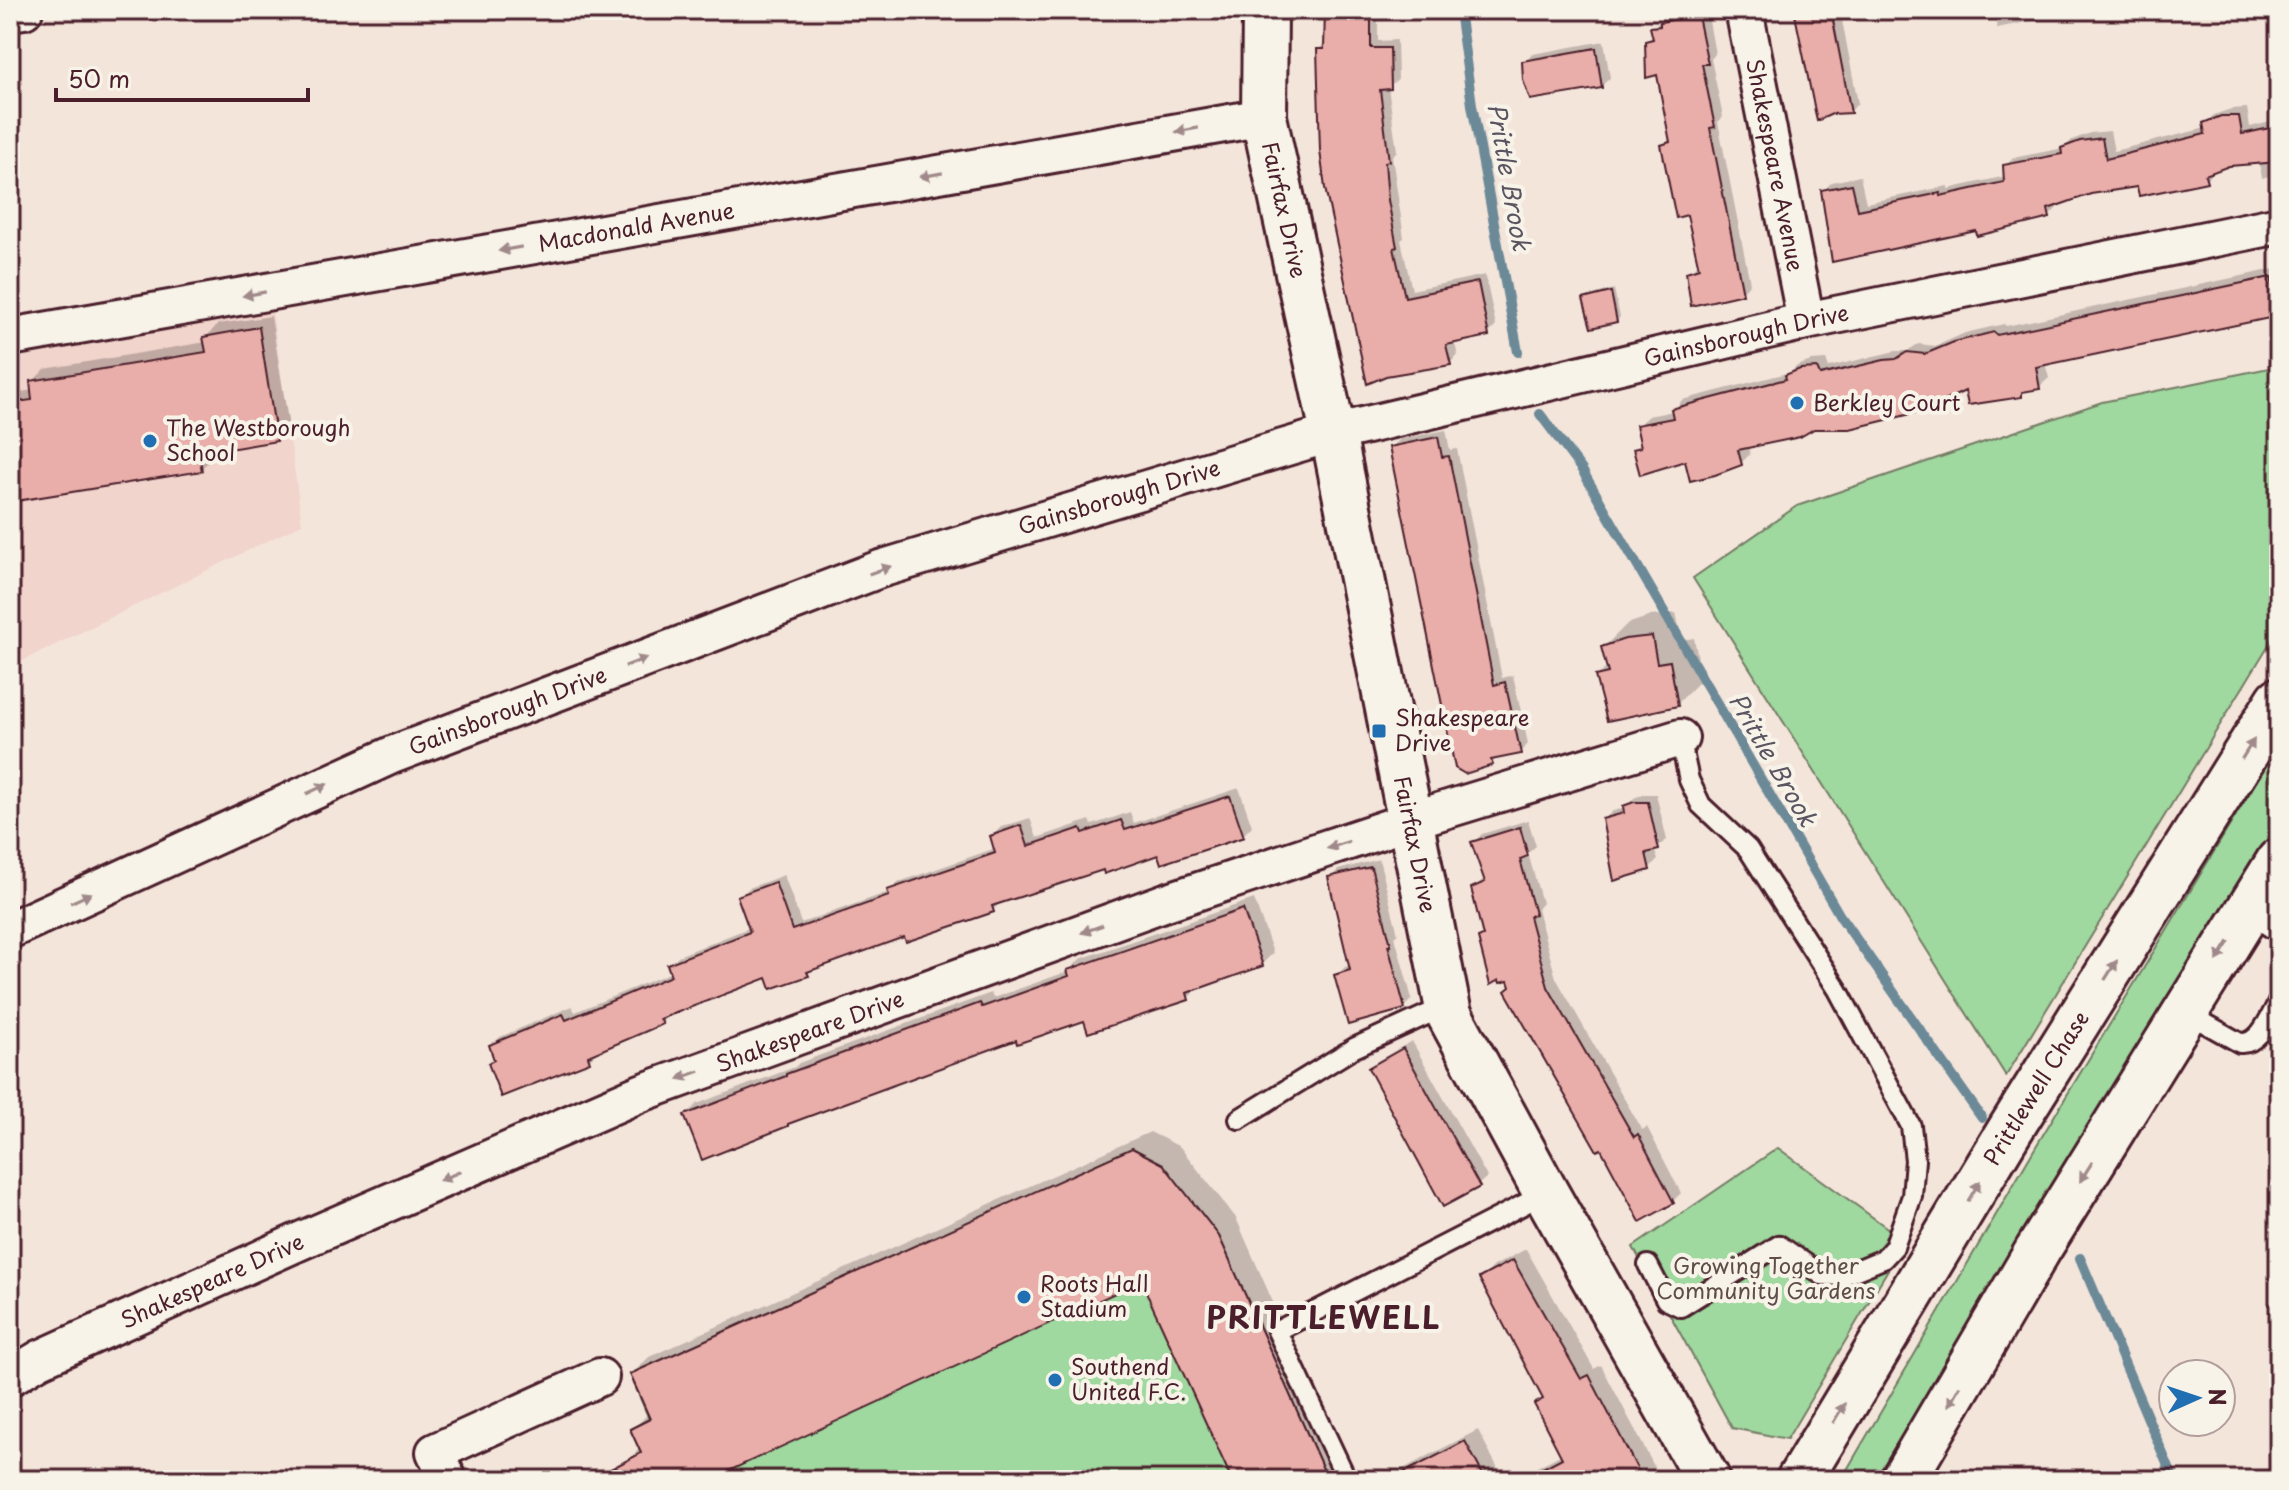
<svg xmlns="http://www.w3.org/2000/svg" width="2289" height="1490" font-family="'Playpen Sans',sans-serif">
	<rect width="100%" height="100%" fill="#f4e5db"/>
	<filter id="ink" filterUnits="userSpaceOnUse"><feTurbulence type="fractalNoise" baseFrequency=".0125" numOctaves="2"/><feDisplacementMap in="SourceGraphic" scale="16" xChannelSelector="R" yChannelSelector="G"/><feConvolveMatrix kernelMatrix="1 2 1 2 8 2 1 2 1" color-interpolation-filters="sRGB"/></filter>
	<g filter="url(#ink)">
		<path fill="#f1d4cc" d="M272 310 302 524 10 667V357Z"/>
		<g fill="#9fd99f" stroke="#747c65" stroke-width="2">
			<path d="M2279 366V628L2006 1076 1693 578 1797 506 2102 402Z"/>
			<path d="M2279 744V843L1889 1480H1841L2035 1148Z"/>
			<path d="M1132 1148 1163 1164 1219 1236 1328 1480H625L641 1453 630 1429 649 1419 630 1374Z"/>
			<path d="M1778 1148 1905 1241 1787 1439 1732 1428 1633 1247Z"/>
		</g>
		<g fill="#0003">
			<path d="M1327 10H1378V41L1397 40 1398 79 1388 87 1397 151 1392 156 1404 238 1401 240 1412 290 1485 275 1496 326 1488 334 1454 341 1458 355 1450 363 1385 374 1319 49 1326 42Z"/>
			<path d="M1696 10H1707L1715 54 1711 59 1723 117 1718 122 1750 283 1742 292 1688 273 1700 263 1688 213 1663 145 1671 138 1659 72 1647 42 1654 35 1652 28 1661 20 1670 15Z"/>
			<path d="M1777 10H1840L1858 103 1850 112 1797 10 1778 14Z"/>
			<path d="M1933 10H1976L1935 21Z"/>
			<path d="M1993 10H2059L2049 12 2042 19 1997 28Z"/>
			<path d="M1604 41 1610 78 1601 86 1524 62 1533 54Z"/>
			<path d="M2247 108 2250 127 2279 120V173L2262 178 2259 161 2229 164 2214 170 2206 180 2139 184 2090 192 2056 204 2057 208 2049 216 1978 228 1834 260 1824 190 1832 182 1860 176 1866 203 1948 186V189L2006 176 2005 166 2013 158 2064 148 2072 140 2090 133 2110 131 2114 151 2206 128 2205 123 2214 115 2231 109Z"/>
			<path d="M2279 268V315L2045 363 2049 378 2039 387 2028 389 2021 395 1967 388 1748 446 1750 454 1741 463 1686 459 1636 449 1642 443 1638 425 1648 416 1674 411 1682 400 1791 372 1797 366 1811 361 1826 360 1829 367 1895 351H1907L1918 344 1936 346 1965 333 2004 324 2006 326Z"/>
			<path d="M1614 289 1620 317 1616 321 1585 299 1589 296Z"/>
			<path d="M271 316 289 426 276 439 213 449 214 456 201 469 10 500V394L33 390 32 382 45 369 206 342V337L218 324Z"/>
			<path d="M1446 430 1450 450 1457 449 1502 678 1513 675 1528 744 1520 752 1498 757 1492 763 1391 448 1400 439Z"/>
			<path d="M1676 613 1682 640 1694 638 1702 679 1677 704 1597 677 1608 666 1603 648 1627 624 1651 616Z"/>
			<path d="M1239 788 1252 826 1242 836 1160 852 1104 867 1002 901 993 910 907 940 905 935 814 967 808 974 768 975 670 1014 661 1023 598 1051 589 1060 490 1063 496 1058 491 1046 500 1037 572 1006 575 1012 672 972 669 965 678 956 751 927 740 897 749 888 784 875 801 923 889 892 899 882 996 848 992 836 1001 827 1030 818 1037 838 1090 820 1092 825 1130 812 1134 823Z"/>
			<path d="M1644 794H1656L1667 840 1654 849 1658 860 1649 868 1604 819 1613 811 1625 808 1634 798Z"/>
			<path d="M1528 820 1536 846 1528 853 1542 903 1537 909 1556 978 1642 1130 1647 1127 1681 1193 1673 1201 1512 986 1480 939 1484 934 1473 888 1485 878 1473 843 1482 834Z"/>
			<path d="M1379 859 1398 934 1395 937 1412 999 1404 1007 1337 975 1345 967 1351 965 1330 878 1338 870Z"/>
			<path d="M1254 899 1273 953 1262 964 1200 986 1188 998 1085 1018 1017 1038 686 1115 697 1104 795 1067 799 1063 991 993 993 998 1069 971 1080 959Z"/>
			<path d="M1412 1041 1487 1177 1478 1185 1371 1068 1379 1060Z"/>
			<path d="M1150 1132 1180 1147 1236 1218 1351 1480H1234L1142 1278 707 1480H621L624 1464 641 1447 633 1429 649 1413 632 1374 649 1357Z"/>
			<path d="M1526 1249 1594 1369 1601 1365 1655 1468 1642 1480H1512L1562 1454 1537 1404 1544 1397 1482 1278 1494 1266Z"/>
			<path d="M1478 1430 1504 1480H1389L1397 1472Z"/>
		</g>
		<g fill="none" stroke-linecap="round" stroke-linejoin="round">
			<g stroke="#6c8998" stroke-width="10">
				<path d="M1459 10 1472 105 1518 352"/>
				<path d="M1540 414 1582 470 1840 916 1982 1118"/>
				<path d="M2080 1258 2174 1480"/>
			</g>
		</g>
		<g fill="#e9aea9" stroke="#4a1f2b" stroke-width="2">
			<path d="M1325 10H1371V48H1390L1391 89 1380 90 1389 161 1385 162 1388 200 1397 247 1394 248 1405 297 1478 282 1489 336 1446 345 1451 365 1386 376 1367 384 1325 188 1320 151 1317 49H1324Z"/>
			<path d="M1794 10H1831L1851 113 1832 114 1817 121Z"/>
			<path d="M1698 16 1708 64H1702L1715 127 1710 128 1743 294 1691 306 1686 272 1699 268 1687 215 1676 218 1661 145 1670 142 1657 75 1646 78 1645 41 1653 39 1650 27 1660 26V22Z"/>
			<path d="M1596 48 1602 88 1530 100 1523 80 1522 61Z"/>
			<path d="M2221 116H2239L2242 134 2279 126V162L2229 166 2205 175 2207 182 2139 196 2137 187 2091 194 2048 209 2050 218 1977 236 1976 231 1832 262 1821 190 1852 184 1858 210 1940 193V196L2004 182 2003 165 2062 154 2061 148 2080 141 2102 138 2106 159 2205 134 2203 123Z"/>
			<path d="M2271 277 2279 316 2036 367 2040 389 2022 392V397L1968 405 1965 391 1923 411 1850 429H1814L1800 437 1738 450 1742 465 1715 475 1690 481 1685 461 1640 475 1633 449 1641 447 1636 425 1673 418 1671 409 1786 379 1785 375 1800 369 1817 368 1820 375 1884 360 1896 359 1907 352 1925 354 1954 342 1994 332 1997 335Z"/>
			<path d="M1611 292 1617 322 1591 328 1583 299Z"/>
			<path d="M259 327 277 441 199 454 202 471 10 502V403L32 400 30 381 206 352 203 337Z"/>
			<path d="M1438 437 1442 457 1449 456 1494 685 1505 682 1521 754 1491 760 1493 765 1465 774 1455 768 1389 447Z"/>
			<path d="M1652 636 1657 663 1670 661 1678 706 1607 721 1595 676 1608 673 1601 647 1625 639Z"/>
			<path d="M1230 796 1244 837 1161 864 1158 855 1104 874 1103 870 992 906 994 912 906 942 904 937 807 972 809 976 771 989 767 978 660 1019 663 1024 588 1056 590 1062 501 1097 488 1063 494 1060 489 1045 563 1014 566 1020 671 976 667 964 750 932 737 896 775 882 792 930 889 896 887 890 995 853 990 836 1021 825 1028 846 1081 828 1083 833 1121 820 1125 830Z"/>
			<path d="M1634 802H1648L1659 850 1646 853 1650 870 1614 881 1602 819 1624 813 1623 806Z"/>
			<path d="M1520 827 1528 856 1520 859 1535 914 1529 916 1548 987 1634 1137 1638 1134 1674 1203 1640 1222 1601 1149 1597 1151 1505 991 1510 987 1508 981 1500 983 1499 980 1490 985 1478 938 1483 936 1471 888 1485 882 1471 842Z"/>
			<path d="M1371 867 1391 945H1388L1405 1009 1348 1025 1334 975 1350 970 1328 877Z"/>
			<path d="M1243 909 1263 966 1187 993 1189 1000 1088 1033 1084 1021 1017 1044 1016 1040 788 1124V1126L702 1160 684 1115 786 1076V1074L980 1003 982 1007 1069 976 1067 970Z"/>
			<path d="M1403 1048 1480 1187 1443 1207 1368 1068Z"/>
			<path d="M1132 1148 1163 1164 1219 1236 1328 1480H1232L1141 1281 709 1480H590L641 1453 630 1429 650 1419 630 1374Z"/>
			<path d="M1513 1260 1581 1379 1589 1375 1643 1480H1520L1562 1458 1534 1404 1543 1399 1479 1278Z"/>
			<path d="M1465 1441 1486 1480H1390Z"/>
		</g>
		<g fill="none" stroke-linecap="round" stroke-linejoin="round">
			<g stroke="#4a1f2b" stroke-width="24">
				<g id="service">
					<path d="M2247 912 2279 933"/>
					<path d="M2185 1012 2240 1043C2260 1045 2270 1016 2279 1001"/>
					<path d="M1239 1119 1354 1048 1446 1006"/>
					<path d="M1648 1265 1666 1300 1681 1307 1779 1245 1822 1275 1842 1276 1883 1259 1894 1247 1912 1196 1915 1160 1911 1126 1838 990 1748 849 1701 805 1689 780 1680 738"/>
					<path d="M1347 1480 1277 1331 1546 1193"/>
				</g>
			</g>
			<g stroke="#4a1f2b" stroke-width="42">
				<g id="minor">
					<path id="s1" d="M1744 10 1806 321"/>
					<path d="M10 12 24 10"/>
					<path id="s2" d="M10 337 1264 117"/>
					<path id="s3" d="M10 930 392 755 880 569 1333 433 1806 321 2279 225"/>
					<path id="s4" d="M10 1377 40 1359 298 1242 641 1093 1166 902 1412 820 1680 738"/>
					<path d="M448 1480 435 1452 600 1377"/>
				</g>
			</g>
			<g stroke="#4a1f2b" stroke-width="50">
				<g id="tertiary">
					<path id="s5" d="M1265 10 1264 117 1333 433 1449 1014 1546 1193 1708 1480"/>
					<path id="s6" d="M1799 1480 2010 1130 2279 700"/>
					<path d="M1903 1480 2038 1250 2279 861"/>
				</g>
			</g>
			<use href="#service" stroke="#f7f3e8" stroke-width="18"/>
			<use href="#minor" stroke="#f7f3e8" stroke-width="36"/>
			<use href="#tertiary" stroke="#f7f3e8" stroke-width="44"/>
		</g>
		<defs><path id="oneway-solid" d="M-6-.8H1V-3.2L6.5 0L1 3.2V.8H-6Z" transform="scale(2)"/></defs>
		<g fill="#a0898a">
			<use href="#oneway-solid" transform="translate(1187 130) rotate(170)"/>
			<use href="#oneway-solid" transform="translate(931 175) rotate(170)"/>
			<use href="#oneway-solid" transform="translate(510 249) rotate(170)"/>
			<use href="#oneway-solid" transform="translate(254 294) rotate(170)"/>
			<use href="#oneway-solid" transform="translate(880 570) rotate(-19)"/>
			<use href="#oneway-solid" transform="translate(636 662) rotate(-21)"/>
			<use href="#oneway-solid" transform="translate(2248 749) rotate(-58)"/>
			<use href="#oneway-solid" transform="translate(317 789) rotate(-25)"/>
			<use href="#oneway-solid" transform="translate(1338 845) rotate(162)"/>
			<use href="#oneway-solid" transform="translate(81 898) rotate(-25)"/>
			<use href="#oneway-solid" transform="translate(1092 929) rotate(160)"/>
			<use href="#oneway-solid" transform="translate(2223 951) rotate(122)"/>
			<use href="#oneway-solid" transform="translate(2111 970) rotate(-58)"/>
			<use href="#oneway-solid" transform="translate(689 1075) rotate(160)"/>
			<use href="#oneway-solid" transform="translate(2086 1172) rotate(122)"/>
			<use href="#oneway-solid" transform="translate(450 1176) rotate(157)"/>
			<use href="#oneway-solid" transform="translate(1974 1191) rotate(-59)"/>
			<use href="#oneway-solid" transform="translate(1954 1396) rotate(120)"/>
			<use href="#oneway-solid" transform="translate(1839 1413) rotate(-59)"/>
		</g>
	</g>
	<g fill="#1f6fb2" stroke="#f7f3e8" stroke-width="3">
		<circle cx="1797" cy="403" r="8"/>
		<circle cx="150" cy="441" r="8"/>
		<rect x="1371" y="723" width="16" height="16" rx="4"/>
		<circle cx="1024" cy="1297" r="8"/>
		<circle cx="1055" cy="1380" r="8"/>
	</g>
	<g text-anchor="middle" stroke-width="8" stroke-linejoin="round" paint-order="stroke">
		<g font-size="22" fill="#4a1f2b" stroke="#f7f3e8">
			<text dy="8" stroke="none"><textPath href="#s1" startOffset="158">Shakespeare Avenue</textPath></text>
			<text dy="8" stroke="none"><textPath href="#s5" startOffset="202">Fairfax Drive</textPath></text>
			<text dy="8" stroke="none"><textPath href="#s2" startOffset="636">Macdonald Avenue</textPath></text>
			<text dy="8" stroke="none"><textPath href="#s3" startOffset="1840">Gainsborough Drive</textPath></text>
			<text dy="8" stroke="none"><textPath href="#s3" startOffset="1192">Gainsborough Drive</textPath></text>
			<text dy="8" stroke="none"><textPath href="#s3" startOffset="544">Gainsborough Drive</textPath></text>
			<text dy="8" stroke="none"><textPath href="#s5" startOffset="850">Fairfax Drive</textPath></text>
			<text dy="8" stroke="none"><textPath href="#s4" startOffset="872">Shakespeare Drive</textPath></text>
			<text dy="8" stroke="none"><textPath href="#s6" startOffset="458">Prittlewell Chase</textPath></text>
			<text dy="8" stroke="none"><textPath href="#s4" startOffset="224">Shakespeare Drive</textPath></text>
		</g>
		<g font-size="22" fill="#4a1f2b" stroke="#f7f3e8" text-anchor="start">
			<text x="1813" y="411">Berkley Court</text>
			<text x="166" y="436">The Westborough<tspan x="166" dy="25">School</tspan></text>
			<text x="1395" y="726">Shakespeare<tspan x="1395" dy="25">Drive</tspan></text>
			<text x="1040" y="1292">Roots Hall<tspan x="1040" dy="25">Stadium</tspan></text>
			<text x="1071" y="1375">Southend<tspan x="1071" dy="25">United F.C.</tspan></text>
		</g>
		<g font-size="22" fill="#5f4e48" stroke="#f7f3e8">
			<text x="1766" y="1274">Growing Together<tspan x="1766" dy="25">Community Gardens</tspan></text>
		</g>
		<g font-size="24" font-style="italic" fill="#5b5461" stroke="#f7f3e8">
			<text transform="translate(1508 177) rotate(80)" y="8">Prittle Brook</text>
			<text transform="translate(1772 760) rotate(60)" y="8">Prittle Brook</text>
		</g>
		<g font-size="30" font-weight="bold" letter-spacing="2" fill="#4a1f2b" stroke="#f7f3e8">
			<text x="1324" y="1329">PRITTLEWELL</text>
		</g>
	</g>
	<rect width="2289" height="1490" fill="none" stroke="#f7f3e8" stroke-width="40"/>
	<rect x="20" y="20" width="2249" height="1450" fill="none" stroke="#4a1f2b" stroke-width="3" filter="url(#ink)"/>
	<g transform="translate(2197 1398) rotate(87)"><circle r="38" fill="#f7f3e8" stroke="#b29e9c" stroke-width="2"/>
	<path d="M0-6L14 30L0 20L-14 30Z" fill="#1f6fb2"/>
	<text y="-12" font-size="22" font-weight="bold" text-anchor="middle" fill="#4a1f2b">N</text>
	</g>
	<path d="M56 88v12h252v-12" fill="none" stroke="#4a1f2b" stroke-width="4"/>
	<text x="68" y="88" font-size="24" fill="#4a1f2b" stroke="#f7f3e8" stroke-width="6" paint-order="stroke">50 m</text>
</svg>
